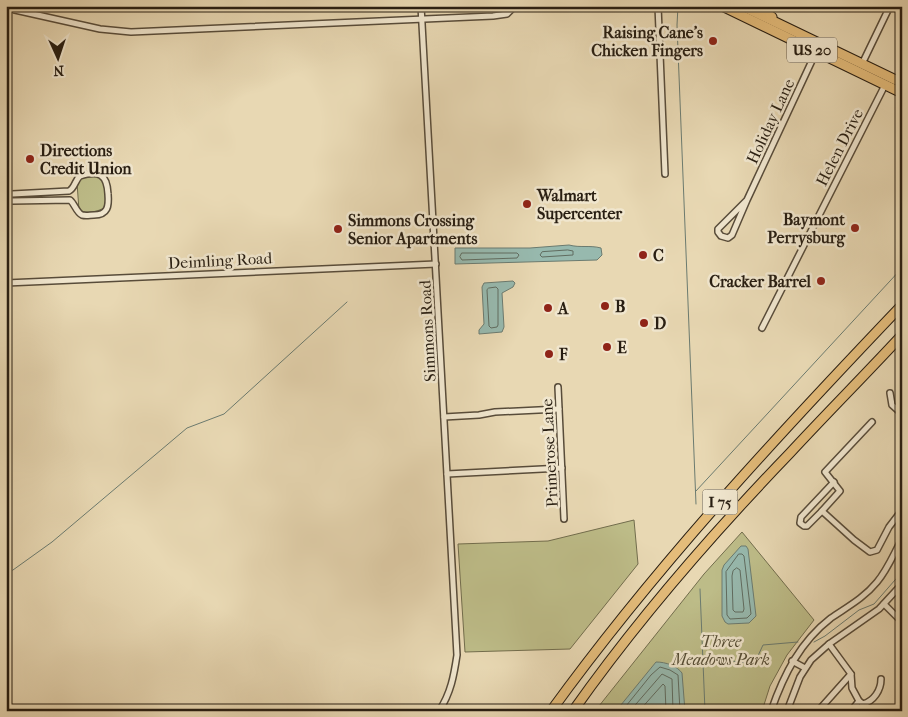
<svg xmlns="http://www.w3.org/2000/svg" width="908" height="717" font-family="'IM FELL French Canon',serif">
	<rect width="100%" height="100%" fill="#e8d8b3"/>
	<filter id="stains"><feTurbulence type="fractalNoise" baseFrequency=".004" numOctaves="4"/><feColorMatrix values="0 0 0 0 .2 0 0 0 0 .09 0 0 0 0 .02 0 0 0 .5 -.17"/></filter>
	<radialGradient id="worn" r=".72"><stop offset=".6" stop-color="#630" stop-opacity="0"/><stop offset="1" stop-color="#630" stop-opacity=".3"/></radialGradient>
	<g fill="#bdbc88" stroke="#726d4d">
		<path d="M98 176C107 182 107 199 104 208 96 212 88 214 79 210L77 183 83 177Z"/>
		<path d="M634 520 638 564 570 649 465 652 458 544 548 541Z"/>
		<path d="M742 532 814 620 787 655 770 686 762 711H595L704 574Z"/>
	</g>
	<g fill="#97b9ae" stroke="#6b7b70">
		<path d="M569 245C580 248 590 245 601 248L602 255 597 260 455 264V248H530Z"/>
		<path d="M513 281 515 283 513 287 502 293 504 327 502 332 479 334V330L484 324 482 287 484 283Z"/>
		<path d="M741 546H746L748 549 756 616 749 623 728 624 725 622 722 616V570L724 565Z"/>
		<path d="M656 662C666 662 677 666 682 673L685 711H616Z"/>
	</g>
	<g fill="none" stroke-linecap="round" stroke-linejoin="round">
		<g stroke="#606c60" stroke-width="1">
			<path d="M568 250 573 251V255L542 257 540 255 542 252Z"/>
			<path d="M462 253H517L519 255 517 258 462 260 460 257Z"/>
			<path d="M489 288 496 287 498 289V325L497 327 491 328 489 326 487 290Z"/>
			<path d="M739 554H742L744 556 751 614 747 618 730 619 727 615 726 572Z"/>
			<path d="M737 568 740 570 744 609 743 612H735L733 610 732 576 733 571Z"/>
			<path d="M622 711 651 675 660 667 670 670 678 675 680 711"/>
			<path d="M630 711 662 674 672 679 673 711"/>
			<path d="M639 711 663 684 665 686 666 711"/>
		</g>
		<g stroke="#6b7b70" stroke-width="1">
			<path d="M678 6 677 25 696 504"/>
			<path d="M696 491 902 268"/>
			<path d="M6 575 52 542 187 428 224 414 347 302"/>
			<path d="M700 589 705 711"/>
			<path d="M814 642 825 636 859 610 874 604 902 572"/>
			<path d="M719 662C732 657 743 667 756 660L763 645 798 642"/>
		</g>
		<g stroke="#584c3a" stroke-width="8">
			<g id="street">
				<path d="M421 6 457 655C454 675 451 693 439 711"/>
				<path d="M658 6 665 174"/>
				<path d="M6 8 100 29 131 32 493 16 507 14 515 6"/>
				<path d="M862 64 890 6"/>
				<path d="M6 196 12 194 69 191C75 188 75 180 80 176 99 170 107 174 108 194 109 206 108 215 94 215 90 215 86 216 82 215 76 212 75 204 70 200L12 201 6 197"/>
				<path d="M747 200 732 235 728 238 721 236 718 232V229L747 200 816 52"/>
				<path d="M6 283 436 264"/>
				<path d="M762 328 885 85"/>
				<path d="M558 387 564 519"/>
				<path d="M890 393 892 405 902 414"/>
				<path d="M444 417 479 415 495 412 559 409"/>
				<path d="M872 422 825 472 840 491 822 511 854 540 870 552 877 550 889 527 902 510"/>
				<path d="M447 474 562 468"/>
				<path d="M822 511 807 526H804L800 523 801 517 834 482"/>
				<path d="M884 604 902 622"/>
				<path d="M829 644 851 674 852 688 859 701"/>
				<path d="M792 661 805 668"/>
				<path d="M771 711C784 674 800 642 831 618 847 607 864 598 877 582 888 569 894 553 902 539"/>
				<path d="M787 711 800 677 811 660 829 644 879 609 902 584"/>
				<path d="M818 711 851 674"/>
				<path d="M851 711 859 701 863 704C874 701 881 690 881 679"/>
			</g>
		</g>
		<g stroke="#281e12" stroke-width="9">
			<path id="secondary" d="M6 7V6"/>
		</g>
		<g stroke="#281e12" stroke-width="11">
			<g id="highway">
				<path d="M722 6 902 93"/>
				<path d="M742 6 902 83"/>
				<path d="M763 6 765 13 772 17"/>
				<path d="M551 711C656 566 779 434 902 305"/>
				<path d="M573 711C638 619 712 534 790 453 827 413 865 375 902 335"/>
			</g>
		</g>
		<use href="#street" stroke="#f0e6ce" stroke-width="5"/>
		<use href="#secondary" stroke="#f0e6ce" stroke-width="7"/>
		<use href="#highway" stroke="#e4bc7a" stroke-width="9"/>
	</g>
	<g fill="#8f2418" stroke="#f0e6ce" stroke-width="2">
		<circle cx="713" cy="41" r="5"/>
		<circle cx="30" cy="159" r="5"/>
		<circle cx="527" cy="204" r="5"/>
		<circle cx="855" cy="228" r="5"/>
		<circle cx="338" cy="229" r="5"/>
		<circle cx="643" cy="255" r="5"/>
		<circle cx="821" cy="281" r="5"/>
		<circle cx="605" cy="306" r="5"/>
		<circle cx="548" cy="308" r="5"/>
		<circle cx="644" cy="323" r="5"/>
		<circle cx="607" cy="347" r="5"/>
		<circle cx="549" cy="354" r="5"/>
	</g>
	<g text-anchor="middle" stroke-width="5" stroke-linejoin="round" paint-order="stroke">
		<g fill="#f0e6ce" stroke="#645a4a" stroke-width="1">
			<rect x="787" y="37.5" width="50" height="25" rx="4"/>
			<rect x="702.5" y="489.5" width="35" height="25" rx="4"/>
		</g>
		<g font-size="15" font-weight="bold" fill="#281e12">
			<text x="812" y="55">US 20</text>
			<text x="720" y="507">I 75</text>
		</g>
		<g font-size="16" font-weight="bold" fill="#281e12" stroke="#f0e6ce" text-anchor="start">
			<text x="703" y="38" text-anchor="end">Raising Cane's<tspan x="703" dy="18">Chicken Fingers</tspan></text>
			<text x="40" y="156">Directions<tspan x="40" dy="18">Credit Union</tspan></text>
			<text x="537" y="201">Walmart<tspan x="537" dy="18">Supercenter</tspan></text>
			<text x="845" y="225" text-anchor="end">Baymont<tspan x="845" dy="18">Perrysburg</tspan></text>
			<text x="348" y="226">Simmons Crossing<tspan x="348" dy="18">Senior Apartments</tspan></text>
			<text x="653" y="261">C</text>
			<text x="811" y="287" text-anchor="end">Cracker Barrel</text>
			<text x="615" y="312">B</text>
			<text x="558" y="314">A</text>
			<text x="654" y="329">D</text>
			<text x="617" y="353">E</text>
			<text x="559" y="360">F</text>
		</g>
		<g font-size="16" fill="#281e12" stroke="#f0e6ce">
			<text transform="translate(770 121) rotate(-65)" y="6">Holiday Lane</text>
			<text transform="translate(839 147) rotate(-63)" y="6">Helen Drive</text>
			<text transform="translate(220 260) rotate(-3)" y="6">Deimling Road</text>
			<text transform="translate(427 331) rotate(-93)" y="6">Simmons Road</text>
			<text transform="translate(549 453) rotate(-93)" y="6">Primerose Lane</text>
		</g>
		<g font-size="16" font-style="italic" fill="#554d35" stroke="#f0e6ce">
			<text x="721" y="647">Three<tspan x="721" dy="18">Meadows Park</tspan></text>
		</g>
	</g>
	<rect width="908" height="717" fill="none" stroke="#e8d8b3" stroke-width="25"/>
	<rect x="8" y="8" width="893" height="702" fill="none" stroke="#281e12" stroke-width="2.5"/>
	<rect x="12" y="12" width="883" height="692" fill="none" stroke="#281e12"/>
	<g transform="translate(58 58) rotate(177)" stroke="#f0e6ce" stroke-width="4" paint-order="stroke">
	<path d="M0-4L9 19L0 12L-9 19Z" fill="#281e12"/>
	<text y="-8" font-size="14" font-weight="bold" text-anchor="middle" fill="#281e12">N</text>
	</g>
	<rect width="100%" height="100%" filter="url(#stains)"/>
	<rect width="100%" height="100%" fill="url(#worn)"/>
</svg>
